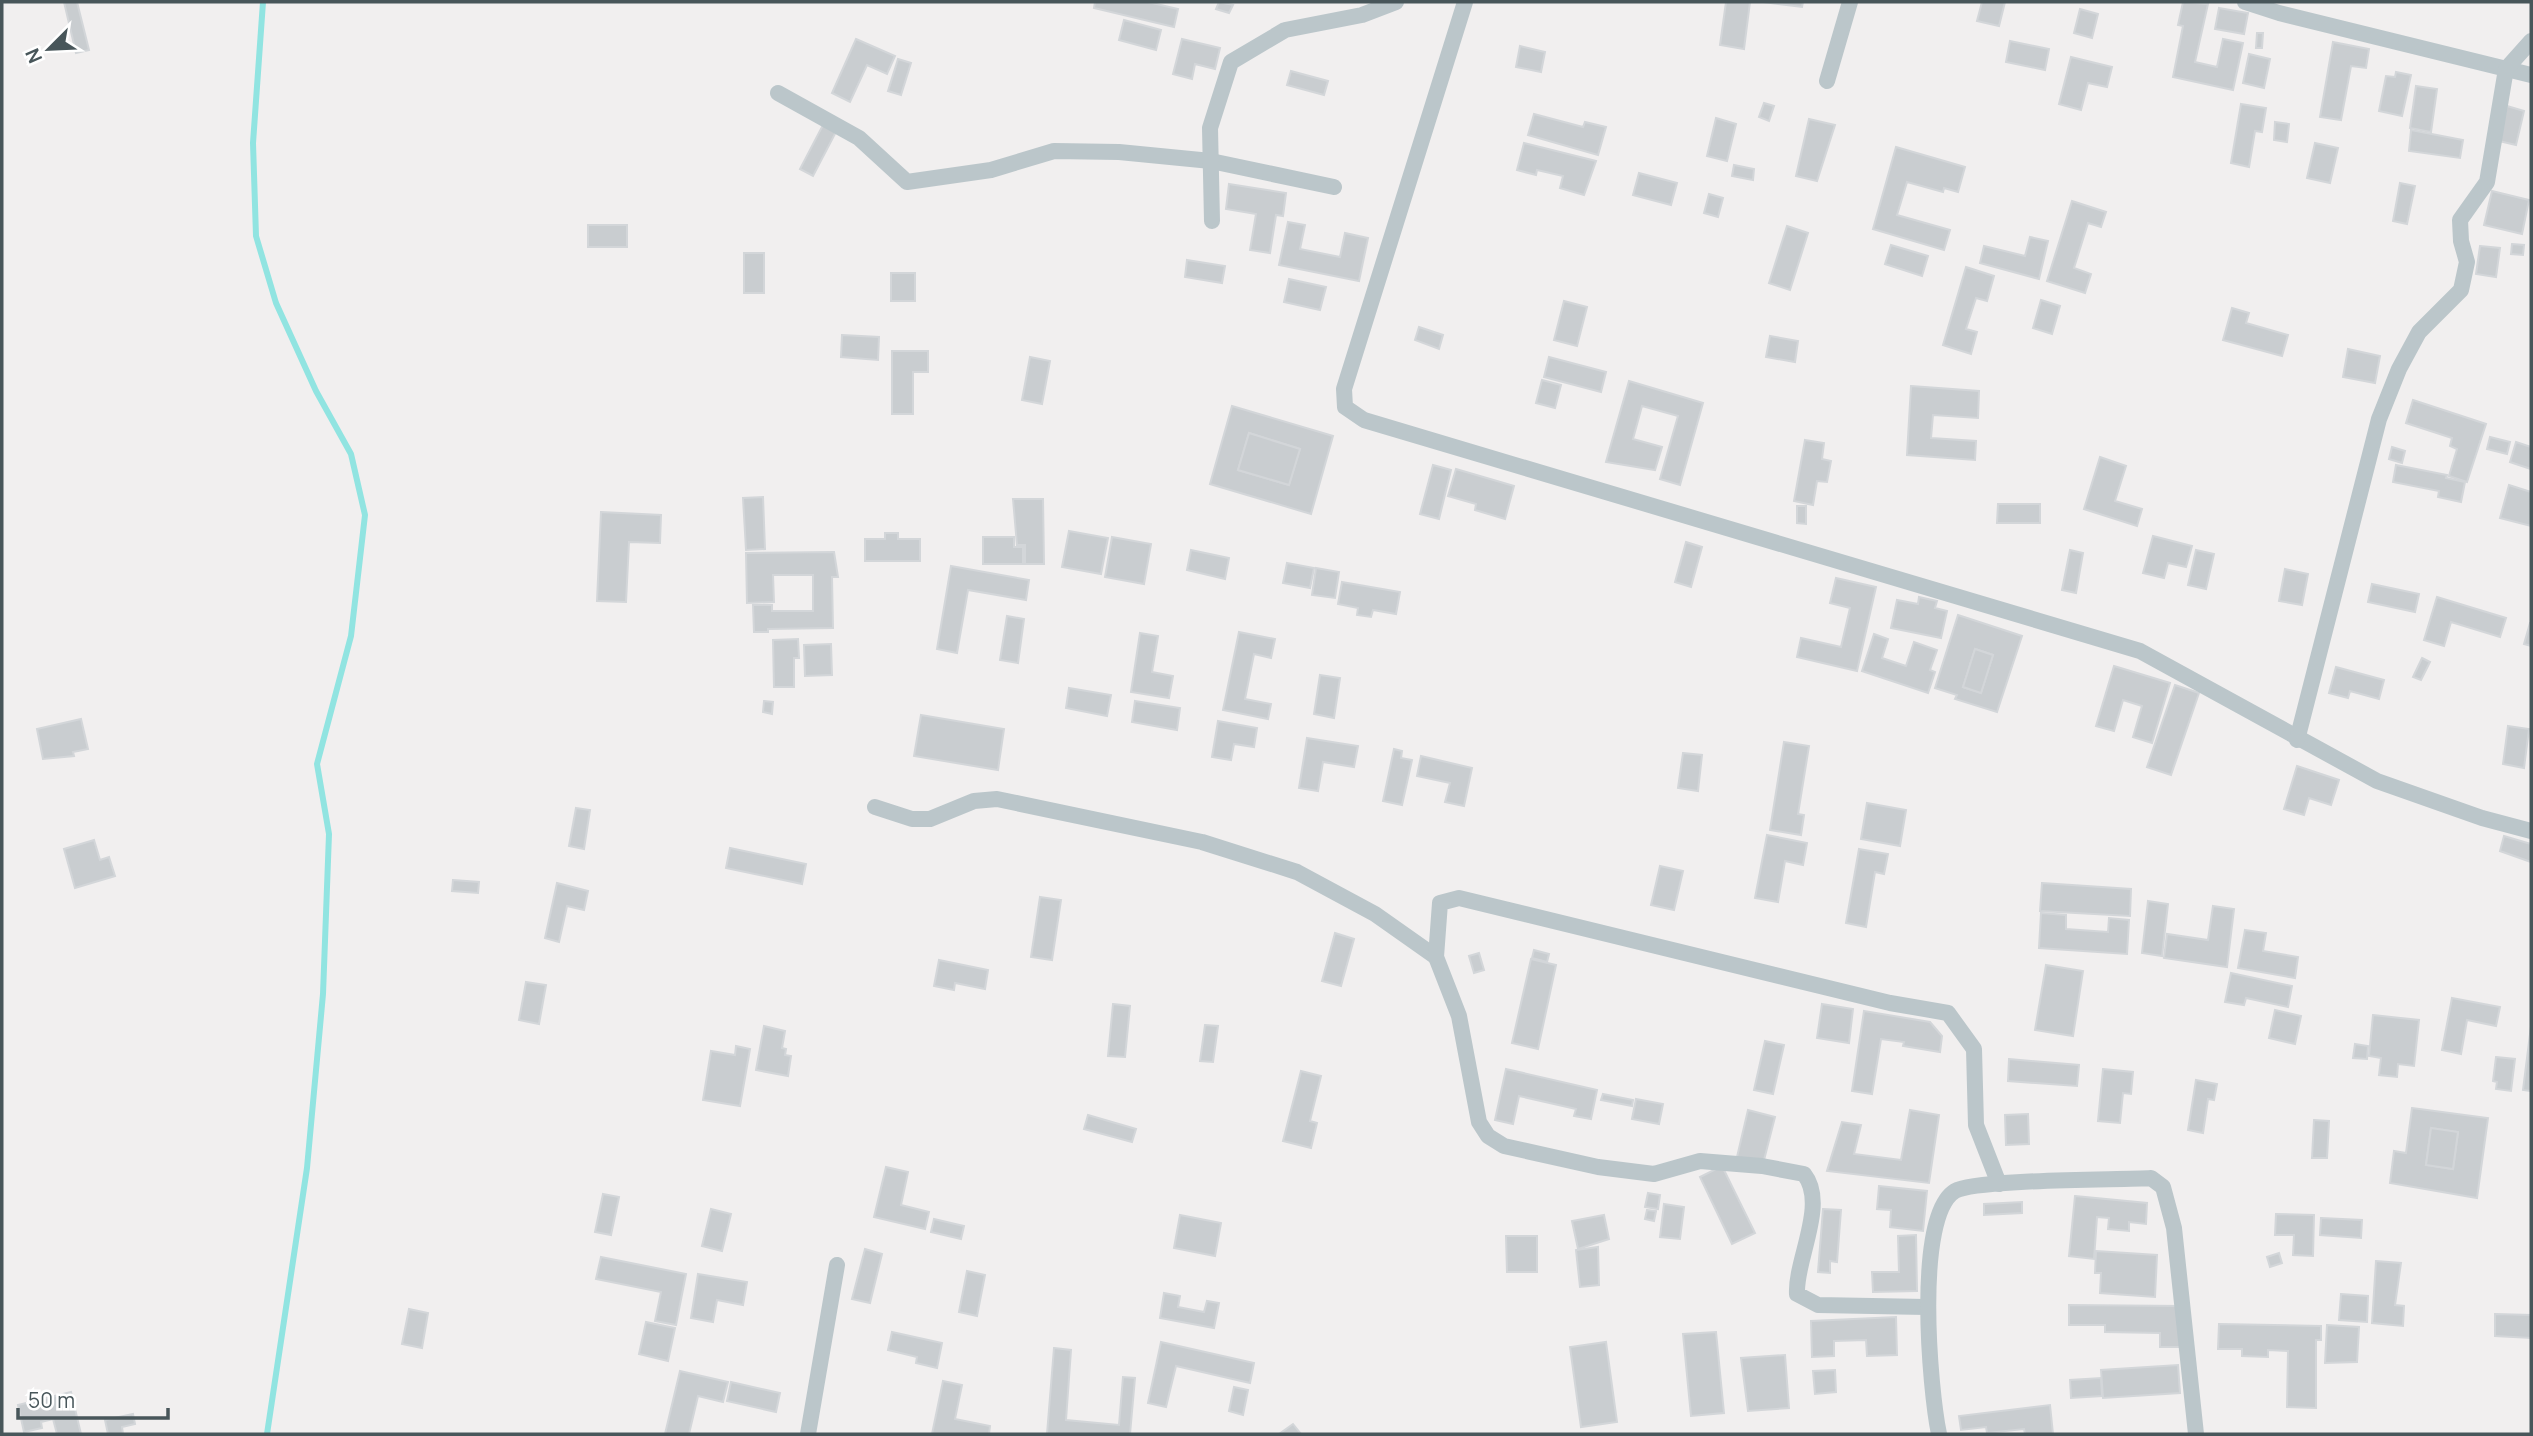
<svg xmlns="http://www.w3.org/2000/svg" width="2533" height="1436" font-family="Manrope,sans-serif">
	<rect width="100%" height="100%" fill="#f1efef"/>
	<g fill="none" stroke-linecap="round" stroke-linejoin="round">
		<path stroke="#91e4e1" stroke-width="6" d="M263 2 253 143 256 236 276 303 316 391 351 454 365 515 351 636 317 764 329 834 323 994 307 1168 267 1434"/>
	</g>
	<g fill="#c9cdd0" stroke="#d3d6d9" stroke-width="2" fill-rule="evenodd">
		<path d="M64 2H77L89 50 76 53Z"/>
		<path d="M1095 2H1148L1178 9 1174 27 1094 8Z"/>
		<path d="M1219 2 1233 5 1229 13 1216 9Z"/>
		<path d="M1726 2H1750L1744 49 1720 45Z"/>
		<path d="M1763 2H1803L1802 7Z"/>
		<path d="M1982 2H2005L1999 26 1977 21Z"/>
		<path d="M2183 2 2208 4 2195 62 2217 67 2223 39 2243 43 2233 90 2173 77 2183 26 2178 25Z"/>
		<path d="M2219 8 2248 13 2244 34 2215 29Z"/>
		<path d="M2080 9 2098 14 2092 38 2074 33Z"/>
		<path d="M1124 20 1161 30 1156 50 1119 40Z"/>
		<path d="M2257 33H2263L2262 48H2256Z"/>
		<path d="M856 39 895 56 887 74 867 65 850 102 832 93Z"/>
		<path d="M1182 39 1220 48 1215 69 1195 64 1192 79 1173 74Z"/>
		<path d="M2010 41 2049 49 2045 70 2006 62Z"/>
		<path d="M2333 42 2369 49 2366 68 2351 66 2341 120 2320 117Z"/>
		<path d="M1520 46 1545 52 1541 72 1516 67Z"/>
		<path d="M2249 54 2270 59 2264 88 2243 83Z"/>
		<path d="M2071 57 2112 67 2107 87 2088 83 2081 110 2059 104Z"/>
		<path d="M898 59 911 63 901 95 888 91Z"/>
		<path d="M1291 71 1328 81 1324 95 1287 85Z"/>
		<path d="M2396 72 2411 75 2402 116 2379 111 2386 76 2395 77Z"/>
		<path d="M2416 86 2437 89 2431 132 2410 128Z"/>
		<path d="M1764 103 1774 106 1769 121 1759 117Z"/>
		<path d="M2241 104 2266 108 2262 132 2255 131 2249 167 2231 163Z"/>
		<path d="M2507 106 2524 111 2516 145 2499 141Z"/>
		<path d="M1534 114 1583 127 1585 122 1606 127 1598 155 1528 135Z"/>
		<path d="M1716 118 1736 124 1727 161 1707 156Z"/>
		<path d="M1809 119 1835 125 1817 181 1796 176Z"/>
		<path d="M2275 122 2289 124 2287 142 2274 140Z"/>
		<path d="M824 123 837 130 813 176 800 169Z"/>
		<path d="M2411 130 2463 140 2460 158 2409 151Z"/>
		<path d="M1524 143 1596 161 1584 195 1560 188 1563 176 1537 170 1536 175 1517 170Z"/>
		<path d="M2315 143 2338 148 2330 183 2307 178Z"/>
		<path d="M1896 147 1965 167 1958 192 1944 188 1943 192 1907 182 1897 215 1950 230 1944 250 1873 229Z"/>
		<path d="M1734 165 1754 169 1753 180 1732 176Z"/>
		<path d="M1639 173 1677 183 1671 205 1633 195Z"/>
		<path d="M2400 183 2415 186 2407 224 2393 221Z"/>
		<path d="M1229 184 1286 193 1283 216 1276 215 1270 253 1250 250 1256 214 1226 209Z"/>
		<path d="M2492 191 2529 200 2522 234 2484 225Z"/>
		<path d="M1709 194 1723 198 1718 217 1704 213Z"/>
		<path d="M2072 201 2106 212 2101 227 2088 223 2074 268 2091 274 2085 293 2047 281Z"/>
		<path d="M1288 222 1305 225 1300 249 1340 257 1345 233 1368 238 1359 281 1279 265Z"/>
		<rect x="588" y="225" width="39" height="22"/>
		<path d="M1787 226 1808 233 1790 290 1769 283Z"/>
		<path d="M2030 237 2048 241 2039 279 1980 263 1984 246 2025 256Z"/>
		<path d="M2512 244 2524 245 2523 255 2511 254Z"/>
		<path d="M1891 245 1928 256 1922 276 1885 264Z"/>
		<path d="M2480 246 2500 248 2496 277 2476 274Z"/>
		<rect x="744" y="253" width="20" height="40"/>
		<path d="M1187 260 1225 266 1222 283 1185 277Z"/>
		<path d="M1966 267 1994 276 1987 301 1976 298 1966 329 1977 332 1971 354 1943 345Z"/>
		<rect x="891" y="273" width="24" height="28"/>
		<path d="M1289 279 1326 287 1320 310 1284 302Z"/>
		<path d="M2041 300 2060 306 2052 334 2033 328Z"/>
		<path d="M1564 301 1587 307 1577 346 1554 340Z"/>
		<path d="M2232 308 2249 313 2246 323 2288 335 2282 356 2223 340Z"/>
		<path d="M1419 327 1443 335 1439 349 1415 340Z"/>
		<path d="M842 335 879 337 878 360 841 357Z"/>
		<path d="M1770 336 1798 341 1795 362 1766 357Z"/>
		<path d="M2348 349 2380 356 2375 383 2343 377Z"/>
		<path d="M892 351H928V372H913V414H892Z"/>
		<path d="M1030 357 1050 361 1042 404 1022 400Z"/>
		<path d="M1549 357 1606 372 1601 392 1544 377Z"/>
		<path d="M1542 380 1561 385 1555 408 1536 403Z"/>
		<path d="M1629 381 1703 403 1680 485 1660 479 1678 416 1642 406 1633 439 1662 447 1655 470 1606 462Z"/>
		<path d="M1911 386 1979 391 1978 418 1933 415 1931 438 1976 441 1975 460 1907 455Z"/>
		<path d="M2413 400 2486 424 2467 482 2449 476 2457 449 2450 446 2452 438 2406 423Z"/>
		<path d="M1232 406 1333 436 1311 514 1210 484ZM1249 433 1300 449 1289 485 1238 470Z"/>
		<path d="M1249 433 1300 449 1289 485 1238 470Z"/>
		<path d="M2490 437 2510 442 2507 454 2487 449Z"/>
		<path d="M1805 440 1824 443 1822 459 1831 461 1827 482 1817 481 1813 505 1794 501Z"/>
		<path d="M2516 442 2531 447V469L2510 462Z"/>
		<path d="M2392 447 2405 451 2402 463 2389 459Z"/>
		<path d="M2100 457 2126 466 2115 501 2142 509 2137 526 2084 509Z"/>
		<path d="M1433 465 1451 470 1439 519 1420 514Z"/>
		<path d="M2396 465 2447 475 2446 478 2465 482 2461 502 2438 497 2439 491 2393 482Z"/>
		<path d="M1456 469 1514 486 1505 519 1475 510 1476 504 1448 496Z"/>
		<path d="M2509 485 2531 492V526L2500 518Z"/>
		<path d="M763 497 765 549 746 550 743 498Z"/>
		<path d="M1013 499H1043L1044 564H1025V545H1017Z"/>
		<path d="M1998 504H2040V523H1997Z"/>
		<path d="M1797 506H1806V524L1797 523Z"/>
		<path d="M601 512 661 515 660 543 629 542 626 602 597 601Z"/>
		<path d="M1069 531 1108 538 1101 574 1062 567Z"/>
		<path d="M885 533H898V539H920V561H865V539H885Z"/>
		<path d="M2153 536 2192 546 2186 567 2168 563 2164 578 2143 573Z"/>
		<path d="M983 537H1014V547H1023V564H983Z"/>
		<path d="M1112 537 1151 544 1144 584 1105 577Z"/>
		<path d="M1686 542 1702 547 1691 587 1675 582Z"/>
		<path d="M1191 550 1229 558 1225 579 1187 570Z"/>
		<path d="M2070 550 2083 553 2076 593 2062 590Z"/>
		<path d="M2196 550 2214 554 2206 589 2188 585Z"/>
		<path d="M834 552 838 577H832L833 628 768 629V632H754L753 605H772V611H813V575H773L774 602 747 603 746 553Z"/>
		<path d="M1287 563 1314 568 1310 588 1283 583Z"/>
		<path d="M951 566 1029 580 1026 600 968 590 957 653 937 649Z"/>
		<path d="M1316 568 1339 572 1335 598 1312 595Z"/>
		<path d="M2285 569 2308 574 2302 605 2279 601Z"/>
		<path d="M1836 578 1876 587 1857 671 1797 657 1801 638 1841 647 1850 608 1830 603Z"/>
		<path d="M1342 582 1400 592 1396 614 1373 610 1371 617 1357 615 1358 608 1338 604Z"/>
		<path d="M2372 584 2419 594 2415 612 2368 602Z"/>
		<path d="M1919 597 1937 601 1935 608 1947 611 1941 638 1891 628 1897 600 1918 604Z"/>
		<path d="M2437 597 2506 618 2500 637 2451 622 2444 646 2424 640Z"/>
		<path d="M1958 615 2022 636 1997 712 1955 699 1957 695 1935 688ZM1975 649 1993 655 1981 693 1963 687Z"/>
		<path d="M1007 616 1024 619 1018 663 1000 660Z"/>
		<path d="M2530 623H2531V646L2524 644Z"/>
		<path d="M1239 632 1275 639 1271 658 1254 654 1245 699 1271 704 1268 719 1223 710Z"/>
		<path d="M1140 633 1158 636 1152 672 1173 676 1169 698 1131 692Z"/>
		<path d="M1874 634 1888 639 1882 658 1906 666 1914 642 1937 650 1930 670 1935 672 1928 693 1862 671Z"/>
		<path d="M798 639 799 658H794V687H774L773 640Z"/>
		<path d="M831 644 832 675 805 676 804 645Z"/>
		<path d="M1975 649 1993 655 1981 693 1963 687Z"/>
		<path d="M2422 658 2430 662 2421 680 2413 677Z"/>
		<path d="M2114 666 2170 683 2152 743 2133 737 2142 706 2123 700 2114 731 2096 726Z"/>
		<path d="M2336 667 2384 680 2379 699 2350 691 2348 698 2329 693Z"/>
		<path d="M1320 675 1340 678 1334 718 1314 714Z"/>
		<path d="M2175 685 2199 693 2171 775 2147 767Z"/>
		<path d="M1069 688 1111 695 1107 716 1066 708Z"/>
		<path d="M764 701 773 702 772 714 763 712Z"/>
		<path d="M1135 701 1180 708 1177 730 1132 722Z"/>
		<path d="M921 715 1004 729 998 770 914 756Z"/>
		<path d="M81 719 88 749 73 752 74 756 43 759 37 729Z"/>
		<path d="M1218 721 1257 728 1254 747 1234 744 1231 760 1212 757Z"/>
		<path d="M2508 726 2529 729 2524 768 2503 764Z"/>
		<path d="M1307 738 1358 746 1354 767 1323 762 1318 791 1299 788Z"/>
		<path d="M1784 742 1809 746 1798 814 1804 815 1801 835 1770 830Z"/>
		<path d="M1394 749 1402 751 1401 758 1412 760 1402 805 1383 801Z"/>
		<path d="M1683 753 1702 755 1698 791 1678 788Z"/>
		<path d="M1421 756 1472 768 1464 806 1445 802 1450 783 1417 776Z"/>
		<path d="M2297 766 2339 780 2331 805 2309 798 2304 815 2284 809Z"/>
		<path d="M1867 803 1906 810 1900 846 1861 839Z"/>
		<path d="M576 808 590 810 584 849 569 846Z"/>
		<path d="M1767 835 1807 843 1803 865 1785 861 1778 902 1755 898Z"/>
		<path d="M2504 836 2531 844V862L2500 851Z"/>
		<path d="M94 840 100 860 109 857 115 876 75 888 64 849Z"/>
		<path d="M730 848 806 864 802 884 726 868Z"/>
		<path d="M1859 849 1888 854 1884 874 1875 872 1866 927 1846 923Z"/>
		<path d="M1660 866 1683 871 1674 910 1651 905Z"/>
		<path d="M453 880 479 882 478 893 452 891Z"/>
		<path d="M557 883 588 891 584 910 567 906 559 942 545 938Z"/>
		<path d="M2042 883 2131 889 2130 916 2040 911Z"/>
		<path d="M1040 897 1061 900 1052 960 1031 957Z"/>
		<path d="M2148 901 2168 904 2162 956 2142 953Z"/>
		<path d="M2213 906 2234 909 2227 967 2164 958 2167 934 2208 940Z"/>
		<path d="M2041 913 2066 915V929L2108 932 2109 918 2129 920 2127 954 2039 948Z"/>
		<path d="M2245 930 2266 933 2263 951 2298 957 2295 978 2238 968Z"/>
		<path d="M1335 933 1354 939 1341 986 1322 981Z"/>
		<path d="M1534 950 1549 954 1547 962 1532 958Z"/>
		<path d="M1479 953 1484 970 1474 973 1469 956Z"/>
		<path d="M1531 959 1556 965 1538 1049 1512 1043Z"/>
		<path d="M939 960 988 970 985 989 955 983 954 990 934 986Z"/>
		<path d="M2046 965 2083 971 2073 1036 2035 1030Z"/>
		<path d="M2231 973 2292 986 2288 1007 2246 998 2244 1005 2225 1002Z"/>
		<path d="M526 982 546 985 539 1024 519 1020Z"/>
		<path d="M2452 998 2500 1007 2496 1026 2467 1020 2461 1054 2442 1050Z"/>
		<path d="M1113 1004 1130 1006 1125 1057 1108 1056Z"/>
		<path d="M1822 1004 1853 1009 1849 1043 1817 1038Z"/>
		<path d="M2275 1010 2301 1016 2295 1044 2269 1038Z"/>
		<path d="M1864 1011 1930 1022 1942 1036 1940 1052 1903 1046 1904 1042 1881 1039 1872 1094 1852 1091Z"/>
		<path d="M2373 1015 2419 1020 2414 1066 2398 1064 2397 1077 2379 1075 2381 1058 2369 1056Z"/>
		<path d="M1205 1025 1218 1026 1213 1062 1200 1061Z"/>
		<path d="M764 1026 785 1031 782 1048 786 1049 785 1055 791 1056 788 1076 756 1070Z"/>
		<path d="M2531 1026V1091L2523 1090Z"/>
		<path d="M1765 1041 1784 1045 1773 1094 1754 1090Z"/>
		<path d="M2355 1044 2368 1046 2367 1059 2353 1058Z"/>
		<path d="M736 1046 750 1049 740 1106 703 1100 711 1051 735 1055Z"/>
		<path d="M2496 1057 2515 1059 2511 1091 2496 1089 2497 1082 2493 1081Z"/>
		<path d="M2009 1059 2079 1065 2077 1086 2008 1081Z"/>
		<path d="M1506 1069 1597 1090 1591 1119 1574 1116 1576 1109 1519 1096 1513 1124 1495 1120Z"/>
		<path d="M2103 1069 2133 1072 2131 1094 2123 1093 2120 1123 2098 1121Z"/>
		<path d="M1301 1071 1321 1076 1310 1121 1317 1123 1311 1148 1283 1141Z"/>
		<path d="M2196 1080 2217 1084 2214 1100 2208 1099 2203 1133 2188 1130Z"/>
		<path d="M1603 1094 1633 1100 1632 1106 1601 1100Z"/>
		<path d="M1636 1099 1663 1104 1659 1124 1632 1119Z"/>
		<path d="M2412 1108 2488 1118 2477 1198 2390 1183 2394 1151 2406 1153ZM2431 1128 2458 1132 2453 1169 2426 1165Z"/>
		<path d="M1748 1110 1775 1117 1763 1164 1737 1157Z"/>
		<path d="M1910 1110 1939 1115 1929 1183 1827 1171 1842 1122 1861 1125 1854 1154 1901 1160Z"/>
		<path d="M2028 1114 2029 1144 2006 1145 2005 1115Z"/>
		<path d="M1088 1115 1136 1129 1132 1142 1084 1129Z"/>
		<path d="M2314 1120 2329 1121 2327 1158H2312Z"/>
		<path d="M2431 1128 2458 1132 2453 1169 2426 1165Z"/>
		<path d="M1722 1166 1755 1233 1732 1244 1700 1177Z"/>
		<path d="M886 1167 908 1172 901 1205 929 1212 925 1229 874 1217Z"/>
		<path d="M1879 1186 1927 1191 1923 1231 1890 1227 1891 1210 1877 1209Z"/>
		<path d="M1648 1193 1660 1195 1658 1209 1645 1207Z"/>
		<path d="M603 1194 619 1197 611 1235 595 1232Z"/>
		<path d="M2075 1196 2147 1203 2146 1224 2129 1222V1231L2108 1229 2109 1218 2097 1217 2094 1259 2069 1256Z"/>
		<path d="M2022 1202V1213L1984 1215V1204Z"/>
		<path d="M1664 1204 1684 1207 1680 1239 1660 1237Z"/>
		<path d="M711 1209 731 1214 722 1251 702 1246Z"/>
		<path d="M1823 1209 1841 1210 1837 1262 1830 1261V1273L1818 1272Z"/>
		<path d="M1647 1210 1656 1211 1654 1221 1645 1219Z"/>
		<path d="M2276 1214 2314 1215 2313 1256 2293 1255 2294 1235H2275Z"/>
		<path d="M1180 1215 1221 1223 1215 1256 1174 1248Z"/>
		<path d="M1604 1215 1609 1239 1578 1249 1572 1221Z"/>
		<path d="M2321 1218 2362 1220 2361 1238 2320 1235Z"/>
		<path d="M934 1219 964 1226 961 1239 931 1232Z"/>
		<path d="M1916 1235 1917 1291 1873 1292 1872 1272H1899L1898 1236Z"/>
		<path d="M1506 1236H1537V1272H1507Z"/>
		<path d="M1598 1247 1599 1285 1580 1287 1576 1250Z"/>
		<path d="M865 1249 882 1254 870 1303 852 1299Z"/>
		<path d="M2096 1251 2157 1255 2155 1297 2100 1293 2101 1273H2095Z"/>
		<path d="M2279 1253 2282 1263 2270 1267 2267 1257Z"/>
		<path d="M601 1257 686 1274 676 1325 655 1321 661 1292 596 1279Z"/>
		<path d="M2376 1261 2401 1263 2395 1305 2404 1306 2403 1326 2372 1323Z"/>
		<path d="M967 1271 985 1275 977 1316 959 1312Z"/>
		<path d="M698 1274 747 1282 743 1305 717 1300 713 1322 691 1318Z"/>
		<path d="M1164 1293 1180 1296 1178 1307 1204 1312 1207 1301 1219 1303 1214 1328 1160 1318Z"/>
		<path d="M2341 1294 2368 1296 2367 1322 2339 1320Z"/>
		<path d="M2069 1305 2182 1306V1347H2160V1333L2105 1332V1325H2069Z"/>
		<path d="M409 1309 428 1313 422 1348 402 1344Z"/>
		<path d="M2495 1314 2531 1315V1338L2495 1336Z"/>
		<path d="M1896 1317 1897 1355 1867 1356 1866 1340 1834 1341V1356L1812 1357 1811 1321Z"/>
		<path d="M646 1322 675 1328 668 1361 639 1354Z"/>
		<path d="M2219 1324 2321 1326V1340H2316V1408L2287 1407 2288 1351 2268 1350V1357L2242 1356V1349H2218Z"/>
		<path d="M2327 1325 2359 1327 2357 1362 2325 1363Z"/>
		<path d="M892 1332 942 1343 937 1368 916 1363 917 1357 888 1350Z"/>
		<path d="M1716 1332 1724 1413 1691 1416 1683 1334Z"/>
		<path d="M1161 1342 1254 1363 1250 1383 1176 1366 1166 1407 1148 1403Z"/>
		<path d="M1606 1342 1617 1422 1581 1427 1570 1347Z"/>
		<path d="M1054 1348 1071 1350 1066 1420 1119 1425 1123 1377 1135 1378 1130 1434H1047Z"/>
		<path d="M1785 1355 1789 1408 1748 1411 1741 1358Z"/>
		<path d="M2178 1365 2180 1393 2103 1398 2101 1370Z"/>
		<path d="M1835 1370 1836 1392 1815 1394 1813 1371Z"/>
		<path d="M680 1371 728 1382 723 1402 698 1396 689 1434H665Z"/>
		<path d="M2101 1378 2102 1396 2071 1398 2070 1380Z"/>
		<path d="M943 1381 962 1385 955 1419 990 1426 989 1434H932Z"/>
		<path d="M731 1382 780 1393 776 1412 727 1401Z"/>
		<path d="M1234 1387 1248 1390 1243 1415 1229 1411Z"/>
		<path d="M71 1392 81 1434H57L53 1419 41 1422 42 1428 24 1432 18 1405Z"/>
		<path d="M2050 1405 2053 1434H2025L2024 1429 1987 1433 1986 1427 1961 1430 1959 1416Z"/>
		<path d="M133 1414 135 1424 122 1427 123 1434H108L105 1420Z"/>
		<path d="M1293 1424 1301 1434H1279Z"/>
	</g>
	<g fill="none" stroke-linecap="round" stroke-linejoin="round">
		<g stroke="#bbc6ca" stroke-width="16">
			<path d="M1465 2 1344 389 1345 407 1364 420 2140 651 2377 781 2482 818 2531 831"/>
			<path d="M2245 2 2279 13 2531 75"/>
			<path d="M1827 81 1850 2"/>
			<path d="M778 93 859 138 907 182 991 170 1054 151 1119 152 1211 161 1334 187"/>
			<path d="M1212 221 1210 128 1231 62 1285 30 1362 15 1396 2"/>
			<path d="M2297 740 2379 419 2399 369 2419 332 2461 290 2467 262 2461 241 2460 220 2487 182 2506 69 2531 41"/>
			<path d="M875 807 912 819H930L974 801 997 799 1202 842 1297 872 1375 914 1436 957"/>
			<path d="M1926 1307 1818 1305 1797 1294C1795 1260 1828 1204 1804 1174L1762 1166 1700 1161 1654 1174 1598 1167 1504 1146 1488 1136 1479 1122 1459 1016 1436 957 1440 903 1459 898 1890 1003 1948 1013 1974 1049 1976 1125 1999 1184"/>
			<path d="M808 1434 837 1265"/>
			<path d="M1939 1434C1930 1391 1914 1216 1955 1191 1975 1179 2119 1180 2151 1178L2163 1187 2174 1228 2196 1434"/>
		</g>
	</g>
	<rect width="2533" height="1436" fill="none" stroke="#48565a" stroke-width="7"/>
	<g transform="translate(49 49) rotate(246)" stroke="#ffffff" stroke-width="5" paint-order="stroke">
	<path d="M0-5L12 26L0 18L-12 26Z" fill="#48565a"/>
	<text y="-10" font-size="19" font-weight="bold" text-anchor="middle" fill="#48565a">N</text>
	</g>
	<path d="M18 1408v10h150v-10" fill="none" stroke="#48565a" stroke-width="3.5"/>
	<text x="28" y="1408" font-size="21" fill="#48565a" stroke="#ffffff" stroke-width="5" paint-order="stroke">50 m</text>
</svg>
